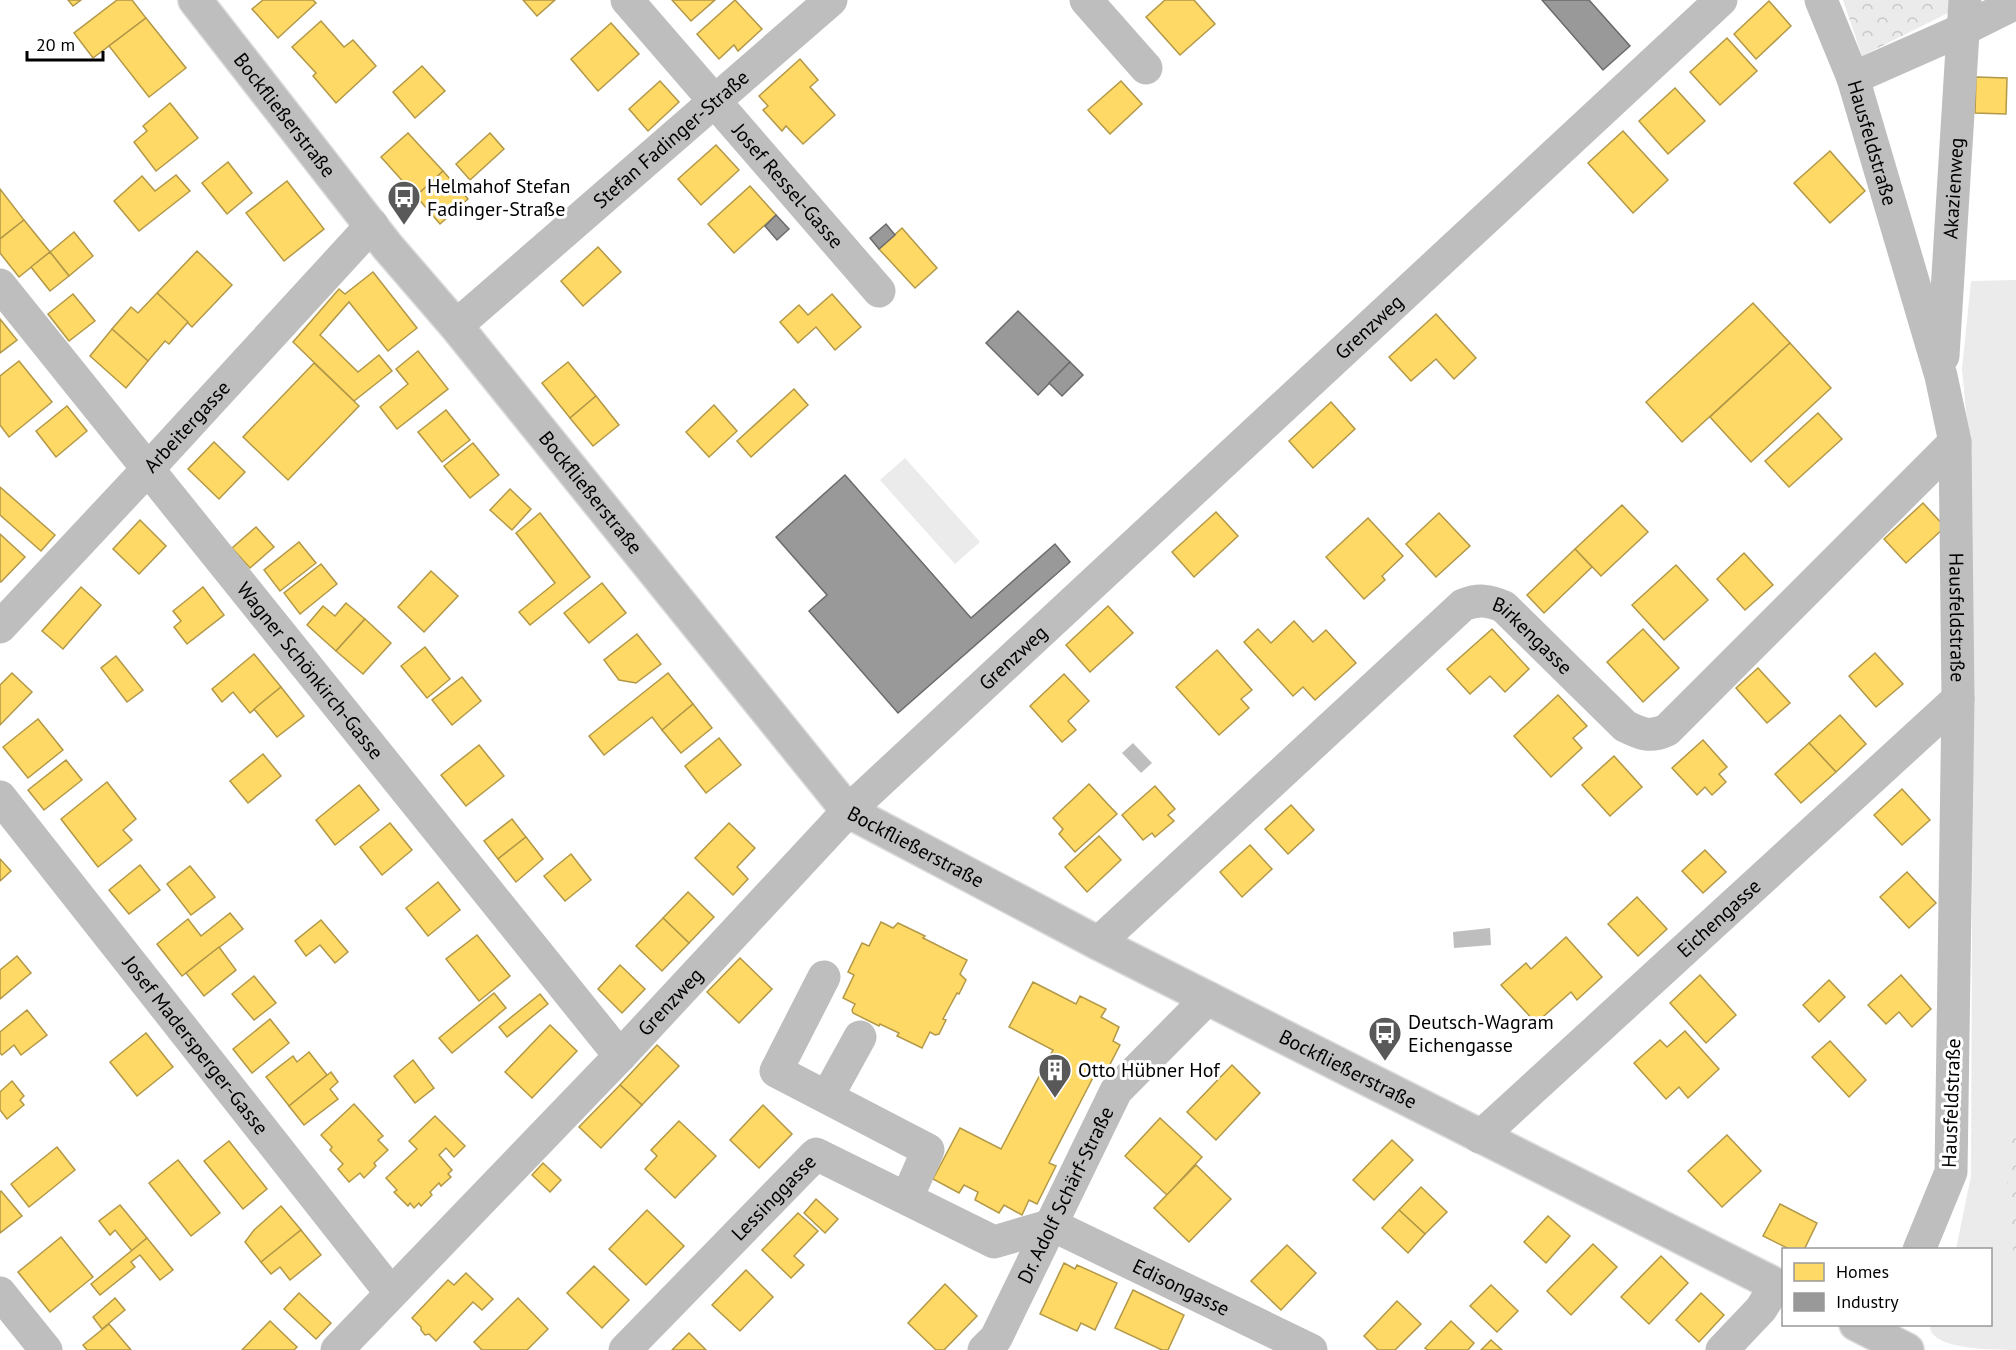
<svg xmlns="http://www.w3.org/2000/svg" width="2016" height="1350" font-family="'PT Sans',sans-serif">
	<defs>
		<pattern id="forest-crowns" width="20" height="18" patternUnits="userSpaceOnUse" patternTransform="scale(1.5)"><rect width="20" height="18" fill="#ebebeb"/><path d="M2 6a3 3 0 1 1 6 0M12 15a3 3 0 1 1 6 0" fill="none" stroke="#c8c8c8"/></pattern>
	</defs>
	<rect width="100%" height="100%" fill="#fff"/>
	<g fill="#ebebeb">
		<path d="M2016 280V1350C1995 1350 1928 1350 1930 1325L1990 1324V1250L1956 1249 1971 1176 1973 696 1969 444 1962 369 1971 281Z"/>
		<path d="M905 458 980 542 955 564 880 480Z"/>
	</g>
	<g fill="url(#forest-crowns)">
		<path d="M1843 0H1960V7L1862 56Z"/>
		<path d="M2016 1116V1269L2006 1197 2012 1121Z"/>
	</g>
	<g fill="#bebebe">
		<path d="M1133 743 1152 763 1141 773 1122 753Z"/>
		<path d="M1490 928 1491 945 1454 948 1453 932Z"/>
	</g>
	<g fill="#ffd966" stroke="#b29847" stroke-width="1.5">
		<path d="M68 0H81L73 6Z"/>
		<path d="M117 0H132L146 18 93 58 74 33Z"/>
		<path d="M263 0H313L316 3 278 38 252 9Z"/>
		<path d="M523 0H555L537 16Z"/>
		<path d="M672 0H715L691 21Z"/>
		<path d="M735 0 762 29 738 51 734 45 719 59 697 34Z"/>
		<path d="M1165 0H1194L1215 24 1180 55 1146 17Z"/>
		<path d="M1769 1 1791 26 1756 59 1734 34Z"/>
		<path d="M146 18 186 68 149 97 109 46Z"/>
		<path d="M321 21 344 47 353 40 376 66 336 103 313 76 316 73 292 47Z"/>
		<path d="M611 23 639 54 598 91 571 59Z"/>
		<path d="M1727 38 1757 71 1720 105 1690 72Z"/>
		<path d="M800 59 818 80 810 87 835 115 803 144 786 126 782 131 763 110 768 106 759 96Z"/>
		<path d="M422 66 445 91 415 118 393 92Z"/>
		<path d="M1976 77 2007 78 2006 114 1975 113Z"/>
		<path d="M660 81 679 102 648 131 629 109Z"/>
		<path d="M1121 81 1142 104 1110 134 1088 110Z"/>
		<path d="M1675 88 1705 121 1668 154 1639 121Z"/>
		<path d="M170 103 198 138 156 171 134 142 147 131 143 126Z"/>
		<path d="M1623 131 1668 180 1633 213 1588 163Z"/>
		<path d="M408 133 443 171 416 196 381 157Z"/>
		<path d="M490 133 504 149 470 180 456 164Z"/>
		<path d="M716 145 739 170 701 205 678 179Z"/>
		<path d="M1830 151 1865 191 1830 223 1794 183Z"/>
		<path d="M228 162 252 193 227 214 202 183Z"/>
		<path d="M443 171 468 199 440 224 416 196Z"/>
		<path d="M176 175 190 191 139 231 114 201 142 176 155 191Z"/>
		<path d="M287 181 324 229 284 261 246 213Z"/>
		<path d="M750 186 776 215 734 253 708 224Z"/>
		<path d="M0 189 24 220 0 239Z"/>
		<path d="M24 220 50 252 19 277 0 253V239Z"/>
		<path d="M902 228 937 268 915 288 879 249Z"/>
		<path d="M74 232 93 256 69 276 50 252Z"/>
		<path d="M598 247 621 272 583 306 561 281Z"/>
		<path d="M197 251 232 285 192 327 157 293Z"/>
		<path d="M50 252 69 276 50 291 31 267Z"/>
		<path d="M373 272 417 328 388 351 349 302 320 335 358 372 379 355 392 371 354 401 293 342 339 289 345 294Z"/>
		<path d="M157 293 188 322 169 344 165 341 148 361 112 329 131 307 138 313Z"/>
		<path d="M73 294 95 321 69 341 48 314Z"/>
		<path d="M832 294 861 327 835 350 816 327 798 343 780 322 799 305 808 315Z"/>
		<path d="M1753 303 1790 343 1682 442 1646 402Z"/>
		<path d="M1436 314 1476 358 1454 379 1436 359 1411 381 1389 357Z"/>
		<path d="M0 319 17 340 0 353Z"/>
		<path d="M112 329 148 361 126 388 90 356Z"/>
		<path d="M1790 343 1831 388 1751 462 1710 417Z"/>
		<path d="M418 351 448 389 397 429 380 407 408 384 396 369Z"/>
		<path d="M19 361 52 402 9 437 0 425V376Z"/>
		<path d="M568 362 596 396 570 418 542 383Z"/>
		<path d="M314 363 359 406 288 480 243 437Z"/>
		<path d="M794 389 808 405 751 457 737 441Z"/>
		<path d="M596 396 619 425 593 446 570 418Z"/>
		<path d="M1331 402 1355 429 1313 468 1289 441Z"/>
		<path d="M714 405 737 431 709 457 686 432Z"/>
		<path d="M67 406 87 431 56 457 36 431Z"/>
		<path d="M446 410 470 440 442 462 418 432Z"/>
		<path d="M1818 413 1842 439 1789 487 1765 461Z"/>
		<path d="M214 442 245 472 219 499 188 469Z"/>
		<path d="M473 443 499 475 470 498 444 466Z"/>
		<path d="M0 487 55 535 41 551 0 515Z"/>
		<path d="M510 489 531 509 512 530 490 510Z"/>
		<path d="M1923 503 1945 527 1906 563 1884 539Z"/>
		<path d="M1622 505 1648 532 1601 576 1575 549Z"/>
		<path d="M1216 512 1238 536 1194 577 1172 552Z"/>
		<path d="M540 513 590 577 530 625 519 612 555 583 516 533Z"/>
		<path d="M1439 513 1470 546 1436 577 1406 544Z"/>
		<path d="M1368 518 1403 556 1382 576 1385 580 1364 599 1326 557Z"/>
		<path d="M140 520 166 546 139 574 113 549Z"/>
		<path d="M256 527 274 547 250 568 232 548Z"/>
		<path d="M0 534 25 557 1 582H0Z"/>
		<path d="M299 542 316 563 280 591 264 570Z"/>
		<path d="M1575 549 1592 567 1544 613 1527 595Z"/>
		<path d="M1744 553 1773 585 1745 610 1717 579Z"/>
		<path d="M321 564 337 584 300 614 284 593Z"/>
		<path d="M1676 565 1708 600 1664 640 1632 605Z"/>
		<path d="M431 571 458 596 424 632 398 607Z"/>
		<path d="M602 583 626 613 589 643 564 613Z"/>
		<path d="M81 587 101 605 63 649 42 631Z"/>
		<path d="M203 587 224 615 187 644 174 627 181 621 173 611Z"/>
		<path d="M346 603 365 619 336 651 307 625 323 606 335 616Z"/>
		<path d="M1108 606 1133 633 1090 672 1066 645Z"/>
		<path d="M365 619 391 643 363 674 336 651Z"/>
		<path d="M1294 621 1313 642 1326 630 1356 663 1315 700 1303 687 1293 696 1244 642 1258 629 1271 643Z"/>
		<path d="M1492 629 1529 669 1505 692 1490 676 1470 694 1447 669Z"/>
		<path d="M1643 629 1679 668 1643 702 1607 662Z"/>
		<path d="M637 634 661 664 636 683 619 680 604 660Z"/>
		<path d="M425 647 450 679 427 698 401 666Z"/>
		<path d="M1217 650 1252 690 1241 699 1249 708 1219 735 1176 687Z"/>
		<path d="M1875 653 1903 684 1876 707 1849 676Z"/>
		<path d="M254 654 281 687 250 713 233 692 222 702 212 689Z"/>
		<path d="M116 656 143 690 127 702 101 668Z"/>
		<path d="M1758 668 1790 703 1767 723 1736 688Z"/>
		<path d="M12 673 32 692 0 725V685Z"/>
		<path d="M668 673 693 704 662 730 652 717 604 755 589 736Z"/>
		<path d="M1064 674 1089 701 1068 721 1076 730 1062 742 1030 706Z"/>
		<path d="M462 677 481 701 452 725 432 700Z"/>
		<path d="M281 687 304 716 277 737 254 709Z"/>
		<path d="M1558 695 1587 726 1573 738 1582 748 1551 777 1514 736Z"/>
		<path d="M693 704 712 728 681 753 662 730Z"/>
		<path d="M1840 715 1866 744 1836 772 1809 743Z"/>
		<path d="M38 719 63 750 28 778 3 747Z"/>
		<path d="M719 738 741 765 706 793 685 766Z"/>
		<path d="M1703 740 1727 767 1719 774 1726 782 1712 795 1705 787 1697 795 1672 768Z"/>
		<path d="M1809 743 1836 772 1801 803 1775 774Z"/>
		<path d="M479 745 504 776 466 806 441 775Z"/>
		<path d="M263 754 281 776 248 803 230 781Z"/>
		<path d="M1614 756 1642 787 1610 816 1582 785Z"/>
		<path d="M66 760 82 780 44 810 28 790Z"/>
		<path d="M107 782 136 819 123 830 132 840 98 867 61 819Z"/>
		<path d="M1089 784 1117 814 1075 852 1059 834 1063 829 1053 818Z"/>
		<path d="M359 785 379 810 335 845 316 820Z"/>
		<path d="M1155 786 1175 809 1168 815 1174 821 1155 837 1152 833 1143 840 1122 815Z"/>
		<path d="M1902 789 1930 820 1902 845 1874 815Z"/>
		<path d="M1291 805 1314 830 1288 854 1265 829Z"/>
		<path d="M512 819 526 837 498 859 484 841Z"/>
		<path d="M390 823 412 850 382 875 360 847Z"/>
		<path d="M729 823 755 848 737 867 748 879 733 895 695 858Z"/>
		<path d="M1099 836 1121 860 1087 892 1065 867Z"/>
		<path d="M526 837 543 859 516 882 498 859Z"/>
		<path d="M1250 845 1272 869 1242 897 1220 872Z"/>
		<path d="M1705 850 1726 872 1703 893 1682 871Z"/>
		<path d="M571 854 591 880 565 901 544 876Z"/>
		<path d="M0 859 11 871 0 881Z"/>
		<path d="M140 865 160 890 129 914 109 890Z"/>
		<path d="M190 866 215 897 191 915 167 884Z"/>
		<path d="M1907 872 1936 903 1909 928 1880 897Z"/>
		<path d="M438 882 460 910 428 936 406 908Z"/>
		<path d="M688 892 714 917 689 943 663 918Z"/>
		<path d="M1637 897 1667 929 1638 956 1608 924Z"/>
		<path d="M230 913 243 929 182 976 157 944 188 919 201 936Z"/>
		<path d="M663 918 689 943 662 971 636 946Z"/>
		<path d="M321 920 348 952 335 963 320 945 306 956 295 941Z"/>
		<path d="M881 922 893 928 898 923 925 936 923 938 967 960 960 974 966 980 959 994 957 993 943 1019 946 1020 939 1034 935 1035 930 1032 922 1048 897 1036 899 1033 880 1024 879 1026 853 1013 852 1010 855 1004 843 998 854 975 848 972 862 943 869 946Z"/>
		<path d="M477 935 510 976 479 1001 446 959Z"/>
		<path d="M1566 937 1602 977 1577 1000 1571 992 1536 1023 1501 985 1526 963 1531 969Z"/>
		<path d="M219 947 236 970 204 996 186 973Z"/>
		<path d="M17 956 31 973 0 999V970Z"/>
		<path d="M740 958 772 989 739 1023 707 992Z"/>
		<path d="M620 965 645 989 622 1013 598 989Z"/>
		<path d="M1700 975 1736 1015 1706 1043 1670 1003Z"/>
		<path d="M1901 975 1931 1009 1912 1027 1899 1012 1886 1024 1868 1005Z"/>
		<path d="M254 976 276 1003 254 1020 232 994Z"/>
		<path d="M1829 980 1845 997 1819 1022 1803 1005Z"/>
		<path d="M1033 982 1076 1004 1080 996 1106 1009 1101 1017 1119 1027 1113 1041 1120 1045 1107 1070 1099 1066 1049 1163 1056 1166 1037 1204 1029 1200 1022 1215 1004 1205 999 1213 975 1200 978 1192 964 1185 959 1193 933 1179 960 1128 1001 1149 1053 1050 1009 1027Z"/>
		<path d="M494 993 506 1008 452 1053 439 1038Z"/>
		<path d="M540 994 548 1004 507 1037 499 1027Z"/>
		<path d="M27 1010 47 1035 21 1055 14 1045 2 1055 0 1053V1032Z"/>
		<path d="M270 1019 289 1043 252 1073 233 1049Z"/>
		<path d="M550 1025 577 1051 532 1098 505 1072Z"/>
		<path d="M1685 1031 1719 1069 1688 1098 1679 1087 1666 1099 1634 1063 1660 1040 1667 1047Z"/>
		<path d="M146 1033 173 1067 137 1096 110 1062Z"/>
		<path d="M1830 1041 1866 1080 1849 1097 1812 1057Z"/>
		<path d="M657 1045 679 1066 642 1105 620 1085Z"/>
		<path d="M309 1052 327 1075 289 1106 266 1077 293 1056 297 1062Z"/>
		<path d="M413 1060 434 1088 415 1103 394 1076Z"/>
		<path d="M1232 1065 1260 1093 1216 1140 1187 1112Z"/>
		<path d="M331 1072 338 1082 330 1089 338 1099 304 1125 289 1106Z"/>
		<path d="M12 1081 24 1096 20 1100 24 1105 7 1119 0 1110V1092Z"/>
		<path d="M620 1085 642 1105 601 1148 579 1127Z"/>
		<path d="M354 1104 383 1136 378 1140 388 1150 374 1163 376 1166 364 1178 360 1173 349 1182 338 1169 343 1164 330 1150 332 1147 321 1135Z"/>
		<path d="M763 1105 792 1134 759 1168 730 1140Z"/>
		<path d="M435 1116 465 1146 454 1157 446 1148 439 1155 452 1170 448 1174 451 1177 441 1186 439 1183 430 1192 432 1195 421 1206 419 1203 414 1208 410 1203 408 1206 394 1192 397 1190 386 1178 417 1149 409 1141Z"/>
		<path d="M1160 1118 1202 1157 1167 1195 1125 1156Z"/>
		<path d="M679 1121 716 1156 675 1198 645 1169 657 1156 651 1150Z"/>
		<path d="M1727 1135 1761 1171 1722 1207 1688 1171Z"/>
		<path d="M1392 1140 1413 1160 1374 1200 1353 1180Z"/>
		<path d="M229 1141 267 1189 243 1209 204 1161Z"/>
		<path d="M57 1147 75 1170 29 1207 11 1184Z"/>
		<path d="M178 1160 220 1213 191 1236 149 1183Z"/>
		<path d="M543 1163 561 1180 550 1192 532 1175Z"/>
		<path d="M1196 1165 1231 1199 1189 1242 1154 1208Z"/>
		<path d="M1421 1187 1447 1212 1425 1234 1399 1210Z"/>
		<path d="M1 1191 22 1216 0 1233V1192Z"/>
		<path d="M816 1199 838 1219 825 1233 804 1213Z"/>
		<path d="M1780 1204 1817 1223 1804 1250H1791L1763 1236Z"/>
		<path d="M120 1205 147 1238 132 1251 115 1230 110 1235 99 1221Z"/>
		<path d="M281 1206 301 1230 261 1262 245 1242 254 1230Z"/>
		<path d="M647 1210 684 1246 646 1285 609 1249Z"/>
		<path d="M1399 1210 1425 1234 1408 1253 1382 1228Z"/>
		<path d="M798 1213 818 1231 794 1256 804 1265 791 1278 762 1250Z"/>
		<path d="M1548 1216 1570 1236 1546 1263 1524 1242Z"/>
		<path d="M301 1230 321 1255 290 1280 280 1267 271 1274 261 1262Z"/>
		<path d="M61 1237 93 1277 50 1312 18 1272Z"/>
		<path d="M147 1238 173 1270 160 1280 140 1255 131 1262 135 1267 100 1295 91 1284Z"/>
		<path d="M1593 1244 1617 1267 1571 1315 1547 1291Z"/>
		<path d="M1287 1245 1316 1273 1281 1310 1251 1281Z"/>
		<path d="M1661 1256 1688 1283 1649 1324 1621 1297Z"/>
		<path d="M1064 1263 1075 1269 1077 1265 1117 1283 1095 1330 1081 1323 1077 1331 1040 1314Z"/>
		<path d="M594 1266 629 1300 602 1328 567 1293Z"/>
		<path d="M746 1270 773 1297 740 1331 712 1305Z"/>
		<path d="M466 1273 493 1299 482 1310 473 1302 436 1341 429 1334 425 1335 421 1330V1327L412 1318 448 1280 454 1285Z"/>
		<path d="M945 1284 977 1316 944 1350H936L908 1323Z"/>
		<path d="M1491 1285 1518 1311 1497 1332 1470 1306Z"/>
		<path d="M1133 1290 1184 1315 1168 1350H1162L1115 1328Z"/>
		<path d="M299 1293 331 1323 316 1339 284 1309Z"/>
		<path d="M1701 1293 1724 1315 1699 1342 1676 1320Z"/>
		<path d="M115 1298 125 1310 102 1329 93 1317Z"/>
		<path d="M518 1298 548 1329 527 1350H482L474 1342Z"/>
		<path d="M1397 1301 1421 1324 1395 1350H1378L1364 1336Z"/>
		<path d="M270 1321 297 1347 294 1350H242Z"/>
		<path d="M1451 1321 1474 1343 1468 1350H1428L1425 1348Z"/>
		<path d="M109 1324 131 1350H87L83 1345Z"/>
		<path d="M689 1333 706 1350H672Z"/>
		<path d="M1491 1340 1502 1350H1481Z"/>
	</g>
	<g fill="#999" stroke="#6b6b6b" stroke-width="1.5">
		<path d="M1542 0H1589L1630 46 1603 70Z"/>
		<path d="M776 215 789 229 777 240 765 226Z"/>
		<path d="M886 224 895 235 879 249 870 238Z"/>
		<path d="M1018 311 1070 362 1038 395 986 343Z"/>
		<path d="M1070 362 1083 375 1062 396 1049 383Z"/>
		<path d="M845 475 971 618 1055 544 1070 562 898 713 809 611 827 595 776 537Z"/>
	</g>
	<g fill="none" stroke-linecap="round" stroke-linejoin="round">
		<g stroke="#dbdbdb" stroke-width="36">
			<g id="major">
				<path id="s13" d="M195 0 387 246 456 326 848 811 1098 943 1784 1289"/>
				<path d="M1856 1324 1907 1350"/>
			</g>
		</g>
		<g stroke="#bebebe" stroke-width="33">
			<path id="s1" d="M627 0 879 291"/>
			<path d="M1086 0 1146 68"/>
			<path id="s2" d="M1821 0 1853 78 1941 376 1955 442 1958 699 1951 1172 1919 1250"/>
			<path d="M1853 78 1964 29 2016 3"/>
			<path id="s3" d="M0 285 620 1056"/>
			<path id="s4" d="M456 326 831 0"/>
			<path id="s5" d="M1943 356 1965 0"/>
			<path id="s6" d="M0 627 147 470 372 225"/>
			<path id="s7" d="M0 797 391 1293"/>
			<path id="s8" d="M1098 943 1463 605C1478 599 1489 600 1504 607L1625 726C1641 734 1650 738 1667 730L1955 442"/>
			<path d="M824 977 776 1071 928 1150 907 1198"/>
			<path d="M827 1097 860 1037"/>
			<path id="s9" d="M1480 1137 1958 699"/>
			<path d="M0 1293 46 1350"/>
			<path id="s10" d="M337 1350 620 1056 848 811 1721 0"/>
			<path id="s11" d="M625 1350 816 1154 994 1242 1052 1225 1311 1350"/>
			<path id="s12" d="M984 1350 996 1338 1116 1091 1208 998"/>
			<path d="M1722 1350 1761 1309 1776 1285"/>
		</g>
		<use href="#major" stroke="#bebebe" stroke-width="33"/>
	</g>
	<defs>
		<g id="bus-pin" transform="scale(1.725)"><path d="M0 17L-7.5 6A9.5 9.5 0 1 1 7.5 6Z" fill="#595959" stroke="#fff"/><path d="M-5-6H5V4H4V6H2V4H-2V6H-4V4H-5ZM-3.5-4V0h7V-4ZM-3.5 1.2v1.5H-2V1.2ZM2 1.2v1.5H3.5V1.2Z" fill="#fff"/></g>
		<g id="building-pin" transform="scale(1.725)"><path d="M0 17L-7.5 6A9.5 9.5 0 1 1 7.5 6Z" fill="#595959" stroke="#fff"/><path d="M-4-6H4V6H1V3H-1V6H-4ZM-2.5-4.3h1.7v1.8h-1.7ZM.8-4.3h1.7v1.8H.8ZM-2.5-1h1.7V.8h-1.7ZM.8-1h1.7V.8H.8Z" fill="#fff"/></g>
	</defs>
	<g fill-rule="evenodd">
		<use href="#bus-pin" x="404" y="197"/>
		<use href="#bus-pin" x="1385" y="1033"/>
		<use href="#building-pin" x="1055" y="1070"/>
	</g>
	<g text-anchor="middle" stroke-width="6" stroke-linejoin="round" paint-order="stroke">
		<g font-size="20" fill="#000" stroke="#fff">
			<text dy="7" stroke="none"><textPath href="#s13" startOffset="146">Bockfließerstraße</textPath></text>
			<text dy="7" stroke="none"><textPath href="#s4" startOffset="285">Stefan Fadinger-Straße</textPath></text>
			<text dy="7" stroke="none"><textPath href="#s2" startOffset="152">Hausfeldstraße</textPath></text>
			<text dy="7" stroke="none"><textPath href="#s1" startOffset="246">Josef Ressel-Gasse</textPath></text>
			<text dy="7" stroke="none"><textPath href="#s5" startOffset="168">Akazienweg</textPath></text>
			<text dy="7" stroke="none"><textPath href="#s10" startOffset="1454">Grenzweg</textPath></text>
			<text dy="7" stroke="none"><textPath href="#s6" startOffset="274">Arbeitergasse</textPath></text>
			<text dy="7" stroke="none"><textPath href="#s13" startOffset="632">Bockfließerstraße</textPath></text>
			<text dy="7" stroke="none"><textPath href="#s2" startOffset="638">Hausfeldstraße</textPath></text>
			<text dy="7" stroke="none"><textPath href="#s8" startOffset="580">Birkengasse</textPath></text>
			<text dy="7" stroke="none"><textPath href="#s10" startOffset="968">Grenzweg</textPath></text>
			<text dy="7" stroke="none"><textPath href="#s3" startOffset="495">Wagner Schönkirch-Gasse</textPath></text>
			<text dy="7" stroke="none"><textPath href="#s13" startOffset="1118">Bockfließerstraße</textPath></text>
			<text dy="7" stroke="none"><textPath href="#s9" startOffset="324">Eichengasse</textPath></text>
			<text dy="7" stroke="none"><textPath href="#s10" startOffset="482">Grenzweg</textPath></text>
			<text dy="7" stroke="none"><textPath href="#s7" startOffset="316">Josef Madersperger-Gasse</textPath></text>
			<text dy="7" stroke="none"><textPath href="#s13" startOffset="1604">Bockfließerstraße</textPath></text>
			<text transform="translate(1951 1103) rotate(-88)" y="7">Hausfeldstraße</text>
			<text dy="7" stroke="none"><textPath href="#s12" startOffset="176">Dr. Adolf Schärf-Straße</textPath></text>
			<text dy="7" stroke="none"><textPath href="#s11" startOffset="213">Lessinggasse</textPath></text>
			<text dy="7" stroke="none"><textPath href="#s11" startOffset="676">Edisongasse</textPath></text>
		</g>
		<g font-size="20" fill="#000" stroke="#fff" text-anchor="start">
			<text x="427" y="193">Helmahof Stefan<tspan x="427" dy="23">Fadinger-Straße</tspan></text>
			<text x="1408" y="1029">Deutsch-Wagram<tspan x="1408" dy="23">Eichengasse</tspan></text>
			<text x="1078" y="1077">Otto Hübner Hof</text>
		</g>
	</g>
	<rect x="1782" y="1248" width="210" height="78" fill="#ffffff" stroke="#999999" stroke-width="1.5"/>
	<rect x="1794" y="1263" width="30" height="18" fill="#ffd966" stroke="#999999" stroke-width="1.5"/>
	<text x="1836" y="1278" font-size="18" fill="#000000">Homes</text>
	<rect x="1794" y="1293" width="30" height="18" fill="#999999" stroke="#999999" stroke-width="1.5"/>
	<text x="1836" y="1308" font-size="18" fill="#000000">Industry</text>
	<path d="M27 51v9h76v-9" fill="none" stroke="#000000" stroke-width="3"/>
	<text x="36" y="51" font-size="18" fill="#000000" stroke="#ffffff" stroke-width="4.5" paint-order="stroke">20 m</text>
</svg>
